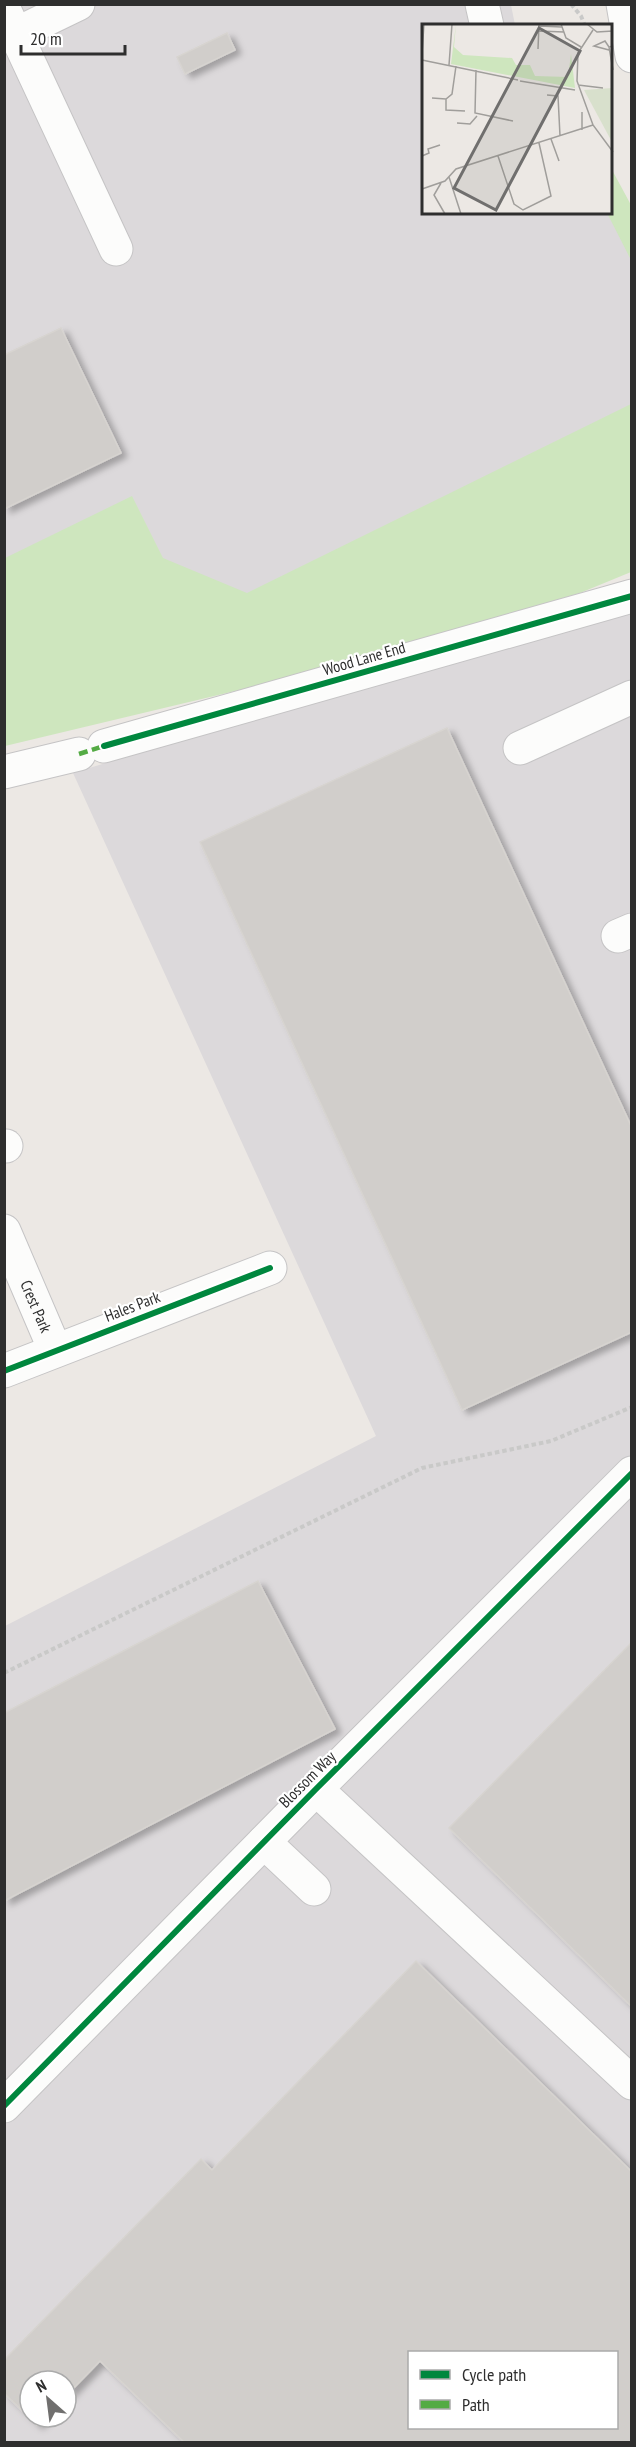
<svg xmlns="http://www.w3.org/2000/svg" width="636" height="2447" font-family="'PT Sans Narrow',sans-serif">
	<defs>
		<filter id="shadow"><feDropShadow dx="6" dy="4" stdDeviation="3" flood-color="#0004"/></filter>
	</defs>
	<rect width="100%" height="100%" fill="#ece8e4"/>
	<g fill="#dcd9db" fill-rule="evenodd">
		<path d="M4 5H511L515 25 423 26V213H610L631 241V413L250 599 5 685Z"/>
		<path d="M631 602V2442H5V1626L376 1436 73 773ZM410 2352H616V2428H410ZM30 2381H66V2417H30Z"/>
	</g>
	<g fill="#cee6be">
		<path d="M611 168 631 205V260L607 213H610Z"/>
		<path d="M631 404V572L580 593 260 685 5 746V558L132 496 163 558 247 593Z"/>
	</g>
	<g fill="#d1cecb" stroke="#d7d4d0" stroke-width="1.5" fill-rule="evenodd" filter="url(#shadow)">
		<path d="M227 33 235 50 185 74 177 57Z"/>
		<path d="M61 328 121 453 4 509V355Z"/>
		<path d="M447 728 632 1128V1332L462 1410 200 842Z"/>
		<path d="M258 1581 335 1729 4 1901V1713Z"/>
		<path d="M632 1642V2007L449 1828Z"/>
		<path d="M416 1961 632 2172V2442H184L100 2361 66 2396V2381H30V2417H45L37 2425 4 2393V2360L201 2159 212 2170ZM410 2352H616V2428H410Z"/>
	</g>
	<g fill="none" stroke-linecap="round" stroke-linejoin="round">
		<g stroke="#c5c4c5" stroke-width="35">
			<g id="minor">
				<path d="M482 4 487 26"/>
				<path d="M623 4 632 56"/>
				<path d="M4 9 116 249"/>
				<path d="M16 34 78 4"/>
				<path d="M104 746 632 596"/>
				<path d="M520 748 632 697"/>
				<path d="M4 772 79 754"/>
				<path d="M618 936 632 930"/>
				<path d="M4 1146H6"/>
				<path id="s1" d="M4 1231 55 1350"/>
				<path d="M4 1371 270 1268"/>
				<path d="M316 1789 632 2083"/>
				<path d="M264 1842 314 1889"/>
				<path d="M4 2106 316 1789 632 1473"/>
			</g>
		</g>
		<g stroke="#c9c9c8" stroke-width="4" stroke-dasharray="4.5 3" stroke-linecap="butt">
			<path d="M571 4 581 16 585 26"/>
			<path d="M4 1673 422 1468 551 1441 632 1407"/>
		</g>
		<use href="#minor" stroke="#fcfcfb" stroke-width="33"/>
		<path stroke="#54ab44" stroke-width="4.5" stroke-dasharray="9 4.5" stroke-linecap="butt" d="M79 754 104 746"/>
		<g stroke="#fff" stroke-width="10">
			<g id="cycleway">
				<path d="M104 746 632 596"/>
				<path d="M4 1371 270 1268"/>
				<path d="M4 2106 316 1789 632 1473"/>
			</g>
		</g>
		<use href="#cycleway" stroke="#00873e" stroke-width="6"/>
	</g>
	<g text-anchor="middle" stroke-width="4.5" stroke-linejoin="round" paint-order="stroke">
		<g font-size="16" fill="#2e2e2e" stroke="#fff">
			<text transform="translate(364 658) rotate(-16)" y="6">Wood Lane End</text>
			<text transform="translate(132 1306) rotate(-21)" y="6">Hales Park</text>
			<text dy="6" stroke="none"><textPath href="#s1" startOffset="82">Crest Park</textPath></text>
			<text transform="translate(307 1779) rotate(-45)" y="6">Blossom Way</text>
		</g>
	</g>
	<g transform="translate(422 24)">
		<rect width="190" height="190" fill="#ece8e4"/>
		<path d="M34 0 32 23 41 31 90 34 94 41H108L113 52 146 53 149 30 153 64 29 40Z" fill="#cee6be"/>
		<path d="M190 64V118L162 66Z" fill="#d8e0cc"/>
		<path fill="none" stroke="#a09e9b" stroke-width="1.5" d="M139 0 144 14 159 23M165 0 175 8 191 7M117 2 140 3M171 6 156 29 155 57 171 101 191 128M117 7 142 8M191 22 187 23 191 46M187 23 183 17 172 22 187 26M116 25 117 0M0 29 2 0M0 36 96 56M27 41 30 0M54 46 53 89 91 97M98 57 153 66M156 61 181 64M125 71 136 72 138 112M10 74 24 75 30 70 34 42M24 75V86L43 87M160 88V106M35 99 48 100 55 92M129 115 137 137M0 132 7 129 6 125 18 121M76 132 92 180 101 186 129 172 117 119M27 153 39 190M19 159 12 171 23 190M0 165 23 157 34 145 171 101"/>
		<path fill="#706f6e" fill-opacity="0.15" stroke="#706f6e" stroke-width="3" d="M117 4 158 27 74 186 32 164Z"/>
		<rect width="190" height="190" fill="none" stroke="#2e2e2e" stroke-width="3"/>
	</g>
	<rect width="636" height="2447" fill="none" stroke="#2e2e2e" stroke-width="12"/>
	<rect x="408" y="2351" width="210" height="78" fill="#ffffff" stroke="#ababab" stroke-width="1.5"/>
	<rect x="420" y="2370" width="30" height="9" fill="#00873e" stroke="#ababab" stroke-width="1.5"/>
	<text x="462" y="2381" font-size="18" fill="#2e2e2e">Cycle path</text>
	<rect x="420" y="2400" width="30" height="9" fill="#54ab44" stroke="#ababab" stroke-width="1.5"/>
	<text x="462" y="2411" font-size="18" fill="#2e2e2e">Path</text>
	<g transform="translate(48 2399) rotate(332)"><circle r="28" fill="#ffffff" stroke="#ababab" stroke-width="1.5"/>
	<path d="M0-4.5L10 22L0 15L-10 22Z" fill="#706f6e"/>
	<text y="-9" font-size="16" font-weight="bold" text-anchor="middle" fill="#2e2e2e">N</text>
	</g>
	<path d="M21 45v9h104v-9" fill="none" stroke="#2e2e2e" stroke-width="3"/>
	<text x="30" y="45" font-size="18" fill="#2e2e2e" stroke="#ffffff" stroke-width="4.5" paint-order="stroke">20 m</text>
</svg>
